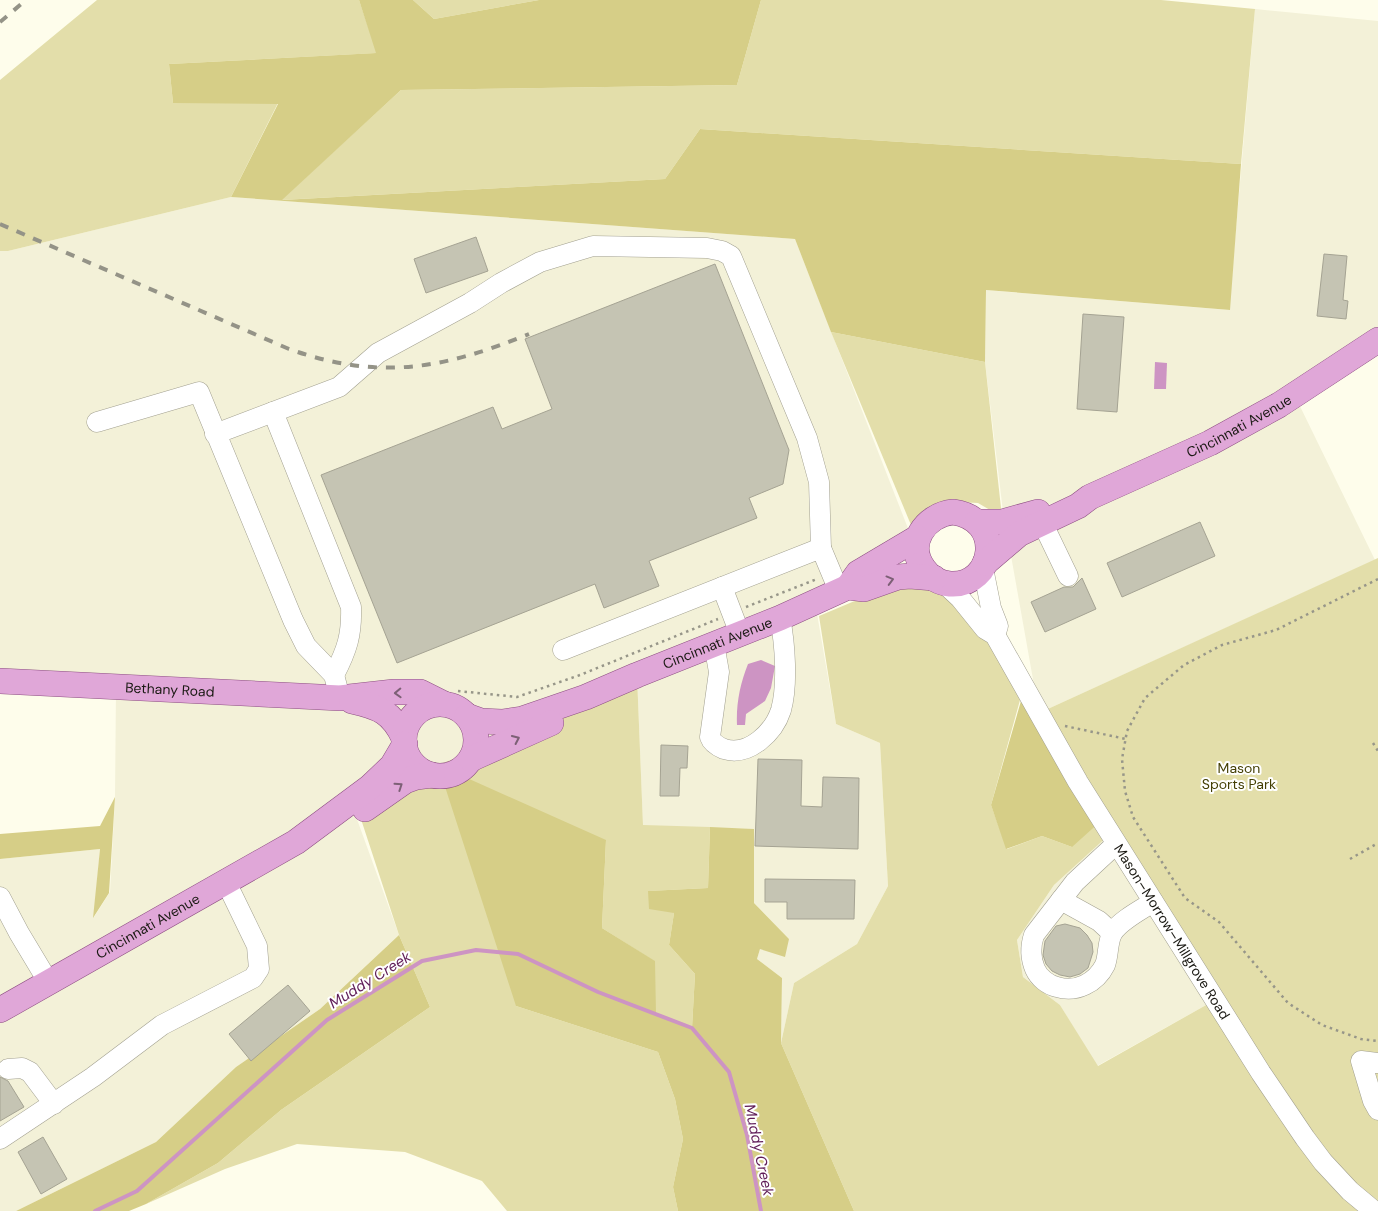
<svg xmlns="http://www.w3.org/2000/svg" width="1378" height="1211" font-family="'DM Sans',sans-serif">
	<rect width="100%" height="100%" fill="#fefdeb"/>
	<g fill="#f3f1d8">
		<path d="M1255 9 1378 21V340L1295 396 1375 560 1039 713 1010 550 1156 468 1004 520 985 362 986 290 1229 310Z"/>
		<path d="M231 197 795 239 911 536 815 602 836 724 880 743 888 886 857 944 794 983 781 1043 782 978 757 959 760 949 789 939 754 903V829L643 826 637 675 494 737 354 811 399 935 320 1009 236 1067 156 1142 16 1211H0V859L100 849 94 917 110 892 115 797 116 688 0 681V251H8Z"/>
		<path d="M1110 834 1215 1000 1097 1066 1060 1005 1023 977 1017 940 1054 885Z"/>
	</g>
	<g fill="#e3deaa" fill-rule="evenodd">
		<path d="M97 0H359L377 53 169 64 173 103H278L231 197 8 251H0V80Z"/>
		<path d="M413 0H539L434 19Z"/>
		<path d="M761 0H1161L1255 9 1241 164 700 129 665 179 281 200 401 90 737 85Z"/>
		<path d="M831 332 985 362 1002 517 978 503 958 502 911 525Z"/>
		<path d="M1378 558V1211H854L781 1043 794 983 857 944 888 886 880 743 836 724 819 616 888 587 912 583 949 596 992 640 1020 700 991 805 1007 849 1042 836 1072 847 1039 713ZM1110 834 1215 1000 1098 1066 1060 1005 1023 977 1017 940 1054 885Z"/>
		<path d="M637 675 643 825 710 827 708 888 649 891 674 913 669 945 695 974 692 1028 655 1014 654 961 602 928 606 840 516 1006 658 1052 675 1099 683 1139 673 1187 678 1211H507L482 1181 405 1152 297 1144 225 1169 146 1204 218 1163 281 1110 430 1007 399 935 358 810 438 765 493 743Z"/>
	</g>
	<g fill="#d6ce87">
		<path d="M359 0H413L434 19 539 0H761L737 85 401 90 282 200 665 179 700 129 1241 164 1230 310 986 290 985 362 831 332 795 239 231 197 278 104 173 103 169 64 376 53Z"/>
		<path d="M1021 701 1102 820 1072 847 1042 836 1006 849 991 805Z"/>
		<path d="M438 765 606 840 602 928 655 961 656 1014 692 1028 695 974 669 945 674 913 649 909 648 891 708 888 710 827 754 829V903L789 939 785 957 760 949 757 959 782 978 781 1043 854 1211H678L673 1187 683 1139 675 1099 658 1052 516 1006Z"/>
		<path d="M115 797 109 893 93 918 100 849 0 859V834L100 826Z"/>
		<path d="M399 935 430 1007 281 1110 218 1163 146 1204 129 1211H16L156 1142 236 1067 320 1009Z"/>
	</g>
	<g fill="#cd94c3">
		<path d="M1155 362 1167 363 1166 389H1154Z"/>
		<path d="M761 660 775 666 771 688 765 701 746 714 745 725H737C736 704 740 684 748 664Z"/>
	</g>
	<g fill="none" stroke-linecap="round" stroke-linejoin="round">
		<path stroke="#cd94c3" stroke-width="4" d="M95 1211 137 1191 327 1020 422 961 476 950 518 954 598 992 692 1028 729 1072 747 1135 761 1211"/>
	</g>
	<g fill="#c5c4b3" stroke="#a5a393">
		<path d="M476 237 488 271 426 293 414 259Z"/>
		<path d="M1324 254 1347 256 1343 300 1348 301 1346 319 1317 316Z"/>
		<path d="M715 264 789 450 783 484 749 498 757 518 649 561 659 586 604 608 595 584 397 663 321 475 493 407 502 429 552 409 525 339Z"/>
		<path d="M1083 314 1124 317 1117 412 1077 409Z"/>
		<path d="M1200 522 1215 556 1122 597 1107 563Z"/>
		<path d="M1082 578 1096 609 1045 632 1031 602 1064 587H1073Z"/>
		<path d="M661 745 688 746 687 768H680L679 796H660Z"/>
		<path d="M758 759 802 760 801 806 822 807 823 777 859 778 858 849 755 846Z"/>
		<path d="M765 879 855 880 854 919H787V902H765Z"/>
		<path d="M1065 924 1080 928 1087 935 1092 943 1093 952 1088 968 1080 974 1070 977 1060 975 1052 971 1046 964 1043 955 1045 941 1056 926Z"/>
		<path d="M288 985 310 1011 251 1061 229 1034Z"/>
		<path d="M0 1077 8 1081 24 1107 0 1121Z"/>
		<path d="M43 1137 67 1179 41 1194 18 1152Z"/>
	</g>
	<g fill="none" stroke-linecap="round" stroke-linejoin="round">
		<g stroke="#a2a090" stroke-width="21">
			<g id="minor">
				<path d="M273 412 351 607C352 635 347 650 334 675"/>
				<path d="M97 422 199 392 293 620 306 646 334 675 340 698"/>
				<path d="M215 434 339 387 378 353 470 303 501 283 540 262 593 246 707 248 722 251 731 256 807 438 819 482 821 548"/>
				<path d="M1042 522 1068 576"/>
				<path d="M983 568 991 608 998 626 995 635"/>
				<path id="s1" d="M944 583 960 598 985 629 995 635 1078 782 1261 1073 1305 1138 1323 1162 1350 1191 1374 1211"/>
				<path d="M722 587 740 634"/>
				<path d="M714 644 719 672 710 737C712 743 717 746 724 749 749 757 774 732 781 710 788 685 785 643 780 618"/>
				<path d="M563 650 821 548 839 591"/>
				<path d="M1116 844 1075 882 1034 935C1030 947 1030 957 1035 969 1039 978 1048 985 1057 987 1076 993 1096 983 1105 965 1109 955 1107 941 1113 932 1121 920 1141 910 1153 902"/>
				<path d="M0 897 19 933 49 983"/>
				<path d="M1061 900 1099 921 1112 933"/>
				<path d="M1378 1063 1361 1061 1373 1101 1378 1110"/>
				<path d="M8 1069 22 1068 30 1072 54 1104"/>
				<path d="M0 1139 93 1077 162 1025 253 978 259 969 257 946 226 882"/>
			</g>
		</g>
		<g stroke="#8d4f82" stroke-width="26">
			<g id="major">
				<path d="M953 512C1005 519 995 587 950 584 940 583 930 578 924 569 905 544 925 515 953 512Z"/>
				<path d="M977 522H1002L1038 512"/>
				<path id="s2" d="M985 563 1019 534 1078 506 1090 497 1210 443 1279 405 1378 340"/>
				<path d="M848 587 858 573 917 538"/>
				<path id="s3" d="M0 681 340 698 394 692H420L444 704"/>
				<path d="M352 701C379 707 392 712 404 738"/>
				<circle cx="440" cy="740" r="36"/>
				<path id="s4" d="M467 716 481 721 502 722 522 719 586 697 637 675 780 618 848 587 864 589 898 577 910 576 934 578"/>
				<path d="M471 759 551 723"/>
				<path d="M365 809 405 781 416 777 432 775"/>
				<path id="s5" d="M0 1010 296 842 370 787 392 766 405 744"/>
			</g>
		</g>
		<g stroke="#979689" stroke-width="2.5" stroke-dasharray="2.5 4" stroke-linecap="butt">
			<path d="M1378 579 1276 630 1222 645 1184 665 1145 698 1127 731 1122 759 1125 791 1133 817 1185 898 1219 922 1288 1003 1322 1025 1361 1039 1378 1041"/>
			<path d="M746 607 817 579"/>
			<path d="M458 691 517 697 580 675 718 619"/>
			<path d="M1065 726 1126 739"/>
			<path d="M1373 743 1378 751"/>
			<path d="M1350 859 1378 843"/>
		</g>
		<use href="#minor" stroke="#fff" stroke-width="20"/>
		<use href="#major" stroke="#e0a7d8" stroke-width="25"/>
		<g stroke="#949387" stroke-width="4" stroke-dasharray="9 9" stroke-linecap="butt">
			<path d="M0 22 26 0"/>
			<path d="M0 224 289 349C379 381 443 369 529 334"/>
		</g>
	</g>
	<defs><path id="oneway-chevron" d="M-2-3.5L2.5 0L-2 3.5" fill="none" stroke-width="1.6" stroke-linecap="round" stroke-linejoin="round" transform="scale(1.25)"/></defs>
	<g stroke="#7d6076">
		<use href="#oneway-chevron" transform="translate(890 580) rotate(-15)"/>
		<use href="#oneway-chevron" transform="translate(398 693) rotate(178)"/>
		<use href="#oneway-chevron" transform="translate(516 739) rotate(-25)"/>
		<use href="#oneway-chevron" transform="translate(399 786) rotate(-34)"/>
	</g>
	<g text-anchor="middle" stroke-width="4" stroke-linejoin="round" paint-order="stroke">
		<g font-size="14" fill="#1a1913" stroke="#fff">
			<text dy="5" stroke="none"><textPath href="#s2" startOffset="290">Cincinnati Avenue</textPath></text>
			<text dy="5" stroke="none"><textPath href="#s4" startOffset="266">Cincinnati Avenue</textPath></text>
			<text dy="5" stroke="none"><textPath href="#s3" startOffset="170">Bethany Road</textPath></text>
			<text dy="5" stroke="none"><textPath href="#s5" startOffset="170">Cincinnati Avenue</textPath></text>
			<text dy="5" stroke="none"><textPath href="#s1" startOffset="419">Mason–Morrow–Millgrove Road</textPath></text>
		</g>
		<g font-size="14" fill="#443f04" stroke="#fff">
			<text x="1239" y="773">Mason<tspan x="1239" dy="16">Sports Park</tspan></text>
		</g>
		<g font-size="15" font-style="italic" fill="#5f1c57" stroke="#fff">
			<text transform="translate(370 980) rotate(-32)" y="5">Muddy Creek</text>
			<text transform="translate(759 1150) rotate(78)" y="5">Muddy Creek</text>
		</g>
	</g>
</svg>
